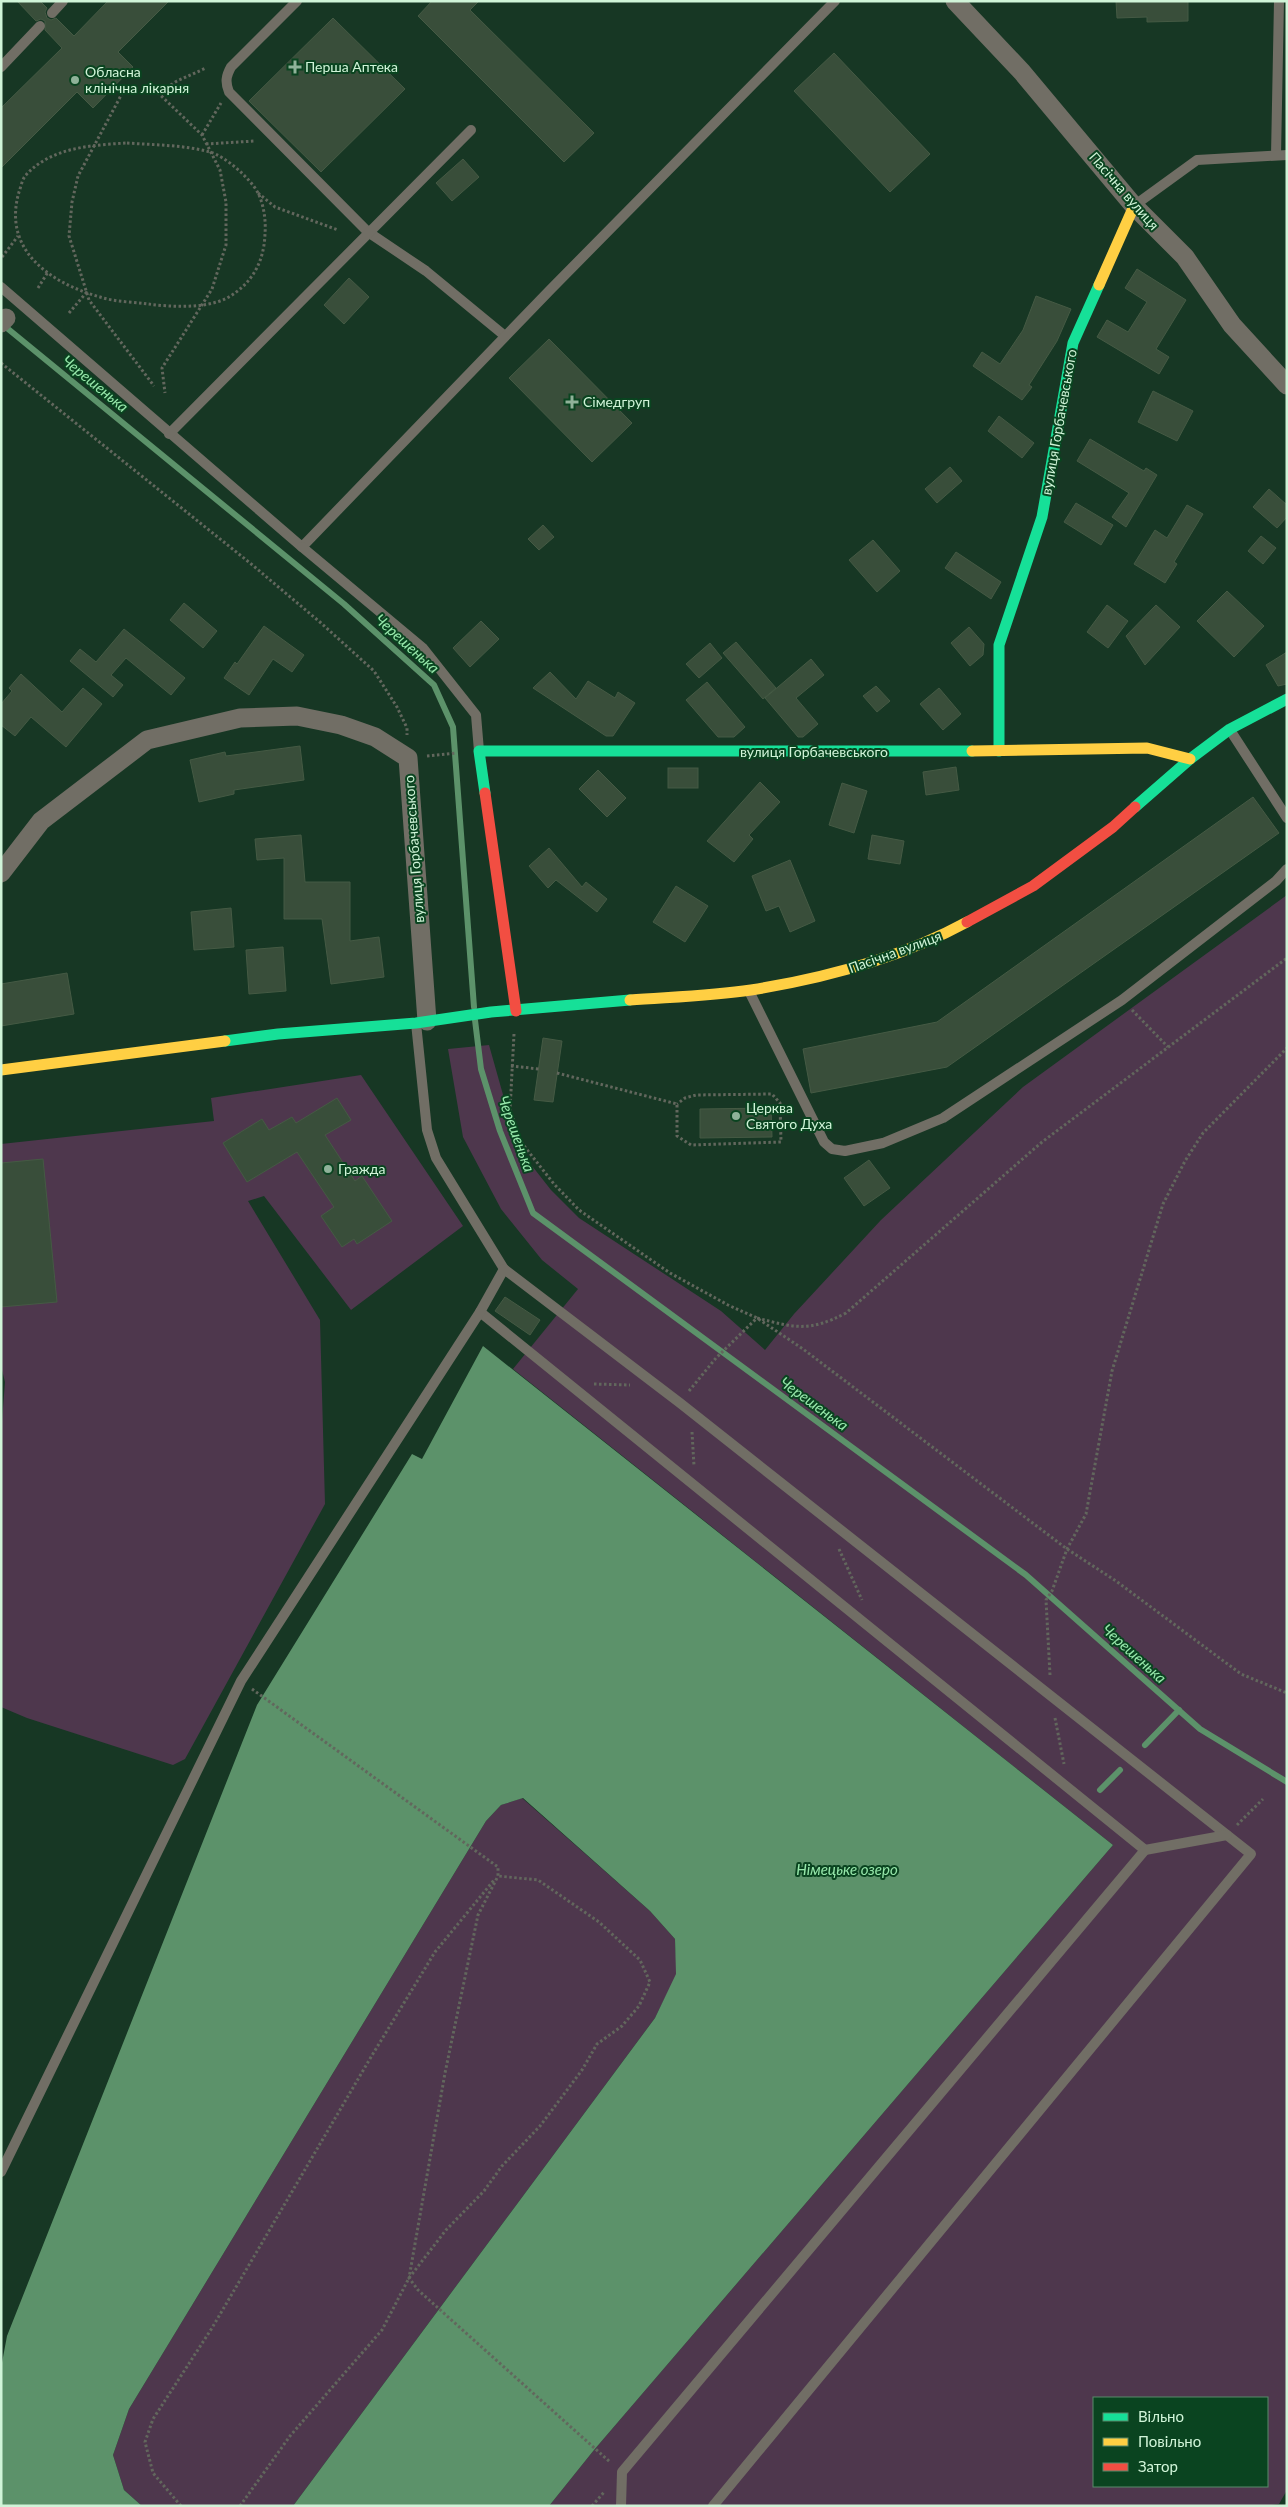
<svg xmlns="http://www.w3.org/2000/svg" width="1288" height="2507" font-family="Lato,sans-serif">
	<rect width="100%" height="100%" fill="#173724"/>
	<g fill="#4e374d" fill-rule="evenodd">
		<path d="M1287 895V2490L1279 2504 1264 2506H549L594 2450 1113 1845 513 1369 578 1289 542 1260 501 1209 463 1137 448 1049 489 1045 518 1148 551 1190 579 1218 721 1311 765 1350 794 1314 881 1220 1023 1087ZM1094 2398H1267V2486H1094Z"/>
		<path d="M361 1075 463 1226 351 1310 264 1196 248 1201 320 1320 325 1504 185 1759 173 1765 27 1718 1 1707V1434L5 1382 1 1366V1144L214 1121 211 1098Z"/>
		<path d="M522 1798 650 1911 675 1939 677 1974 655 2018 293 2506H142L124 2490 113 2455 129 2409 486 1821 501 1805Z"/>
	</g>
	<path fill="#5c926a" d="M483 1346 1113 1845 594 2450 549 2506H293L655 2018 676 1974 675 1939 650 1911 523 1798 501 1805 486 1821 129 2409 113 2455 124 2490 142 2506H1V2368L7 2336 257 1705 412 1454 422 1459Z"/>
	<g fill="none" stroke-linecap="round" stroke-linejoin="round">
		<g stroke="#5c926a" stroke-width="6">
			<path d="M2 324 344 604 434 685 453 727 474 1007"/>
			<path d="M475 1020 481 1069 500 1131 533 1213 1026 1575 1200 1729 1287 1782"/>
			<path d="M1145 1745 1179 1710"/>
			<path d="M1100 1790 1120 1770"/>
		</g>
	</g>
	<g fill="#394e3a" stroke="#455a44">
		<path d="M17 1H40L47 8 45 12 47 18 51 20 56 18 74 36 108 1H169L118 52 133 67 93 108 77 92 1 168V108L62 48 45 30V21L41 19 36 21Z"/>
		<path d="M432 1H479L470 10 594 133 564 162 418 16Z"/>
		<path d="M1116 1H1188V21L1147 22V17L1117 18Z"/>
		<path d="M333 18 405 89 321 172 249 101Z"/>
		<path d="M834 53 930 154 890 192 794 91Z"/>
		<path d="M463 159 479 177 452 201 436 183Z"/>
		<path d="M1137 269 1186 300 1156 349 1169 357 1159 374 1097 337 1107 320 1128 332 1147 302 1125 288Z"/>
		<path d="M349 278 369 297 344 324 324 305Z"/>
		<path d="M1036 296 1071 309 1057 341 1029 385 1032 387 1022 400 973 366 982 352 1000 364 1023 330Z"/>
		<path d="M549 339 632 423 592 462 509 378Z"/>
		<path d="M1153 391 1193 411 1177 441 1138 422Z"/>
		<path d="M999 416 1034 443 1022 458 988 431Z"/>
		<path d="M1090 439 1144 471 1146 468 1157 475 1126 527 1112 517 1129 493 1077 461Z"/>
		<path d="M950 467 962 481 937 503 925 489Z"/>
		<path d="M1269 489 1287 505V517L1277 528 1253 507Z"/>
		<path d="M1076 503 1113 525 1101 545 1064 522Z"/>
		<path d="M1187 505 1203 514 1174 562 1177 564 1165 583 1134 564 1155 530 1167 538Z"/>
		<path d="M543 525 554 537 539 550 528 539Z"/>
		<path d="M1261 536 1276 548 1263 564 1248 551Z"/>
		<path d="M873 540 900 571 877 592 849 560Z"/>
		<path d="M956 552 1001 582 991 599 945 568Z"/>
		<path d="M1227 591 1264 626 1234 657 1197 621Z"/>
		<path d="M184 603 217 631 203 648 170 620Z"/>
		<path d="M1107 605 1128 621 1108 648 1087 632Z"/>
		<path d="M1156 605 1180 627 1145 665 1126 636Z"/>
		<path d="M481 621 499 639 470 667 453 648Z"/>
		<path d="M264 626 304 655 292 672 273 659 249 695 224 678 235 662 237 664Z"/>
		<path d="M969 627 984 644 983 655 970 666 951 643Z"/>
		<path d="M124 629 185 678 171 695 126 658 111 675 123 685 113 697 70 661 80 649 96 662Z"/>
		<path d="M736 642 776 688 763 699 723 653Z"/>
		<path d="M710 643 722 658 699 678 686 664Z"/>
		<path d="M1287 652V684L1278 686 1266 665Z"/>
		<path d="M811 659 824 675 796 698 818 724 803 737H798L765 698Z"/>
		<path d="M550 672 576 699 588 681 615 698 618 692 635 703 613 736H606L533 688Z"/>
		<path d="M21 674 62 712 83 688 102 704 66 747 31 717 15 736 1 725V704L12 691 9 688Z"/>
		<path d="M707 682 745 727 734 737H718L686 700Z"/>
		<path d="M876 686 890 701 877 712 863 696Z"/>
		<path d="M939 688 961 714 943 730 920 704Z"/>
		<path d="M300 746 304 780 234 790V794L199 802 190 760 225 752 226 756Z"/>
		<path d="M956 767 959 790 926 795 923 772Z"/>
		<rect x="668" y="768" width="30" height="20"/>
		<path d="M598 770 626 798 607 817 579 789Z"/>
		<path d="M760 782 780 802 749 835 753 839 734 862 707 841Z"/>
		<path d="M842 783 867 791 854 833 829 825Z"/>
		<path d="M1253 797 1279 833 947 1067 811 1093 803 1049 937 1022Z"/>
		<path d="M301 835 305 882H350V941L379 937 384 977 331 984 322 919H284V858L257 860 255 839Z"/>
		<path d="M872 835 904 841 900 864 868 859Z"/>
		<path d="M549 848 582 887 586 882 607 899 597 912 556 880 548 888 529 866Z"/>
		<path d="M790 860 815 921 790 932 779 906 766 911 752 876Z"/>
		<path d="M676 886 708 906 685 942 653 922Z"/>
		<path d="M231 908 234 947 194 950 191 912Z"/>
		<path d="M283 947 286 991 249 994 246 950Z"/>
		<path d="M67 973 74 1014 1 1026V984Z"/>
		<path d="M543 1038 562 1041 553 1102 534 1100Z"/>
		<path d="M337 1098 351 1120 325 1135 355 1181 362 1176 392 1221 357 1244 354 1239 342 1247 321 1216 334 1207 297 1152 247 1182 223 1143 262 1119 269 1130 292 1117 296 1123Z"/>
		<path d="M771 1108 772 1137 700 1138V1109Z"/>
		<path d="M43 1159 57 1302 1 1307V1163Z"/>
		<path d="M869 1160 890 1188 864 1206 844 1178Z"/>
		<path d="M505 1297 540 1320 530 1335 495 1311Z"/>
	</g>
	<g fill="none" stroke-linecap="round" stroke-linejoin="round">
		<g stroke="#62675d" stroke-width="3" stroke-dasharray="2.5 2.5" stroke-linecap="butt">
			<path d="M125 88 78 176 72 202 69 236 89 300 154 386"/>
			<path d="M154 89 202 135 220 170 226 202V245L212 289 162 368 165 393"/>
			<path d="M158 93 177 81 206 68"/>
			<path d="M202 135 221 103"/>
			<path d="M127 143C155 145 184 145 210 152 225 156 251 179 258 193 264 205 266 221 265 234 264 262 252 284 227 298 205 309 172 307 148 304 133 302 115 302 100 297 50 283 2 250 19 192 21 187 22 179 26 175 51 147 93 145 127 143Z"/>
			<path d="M206 144 255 141"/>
			<path d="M258 193 275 207 338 230"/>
			<path d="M2 257 18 236"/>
			<path d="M38 288 48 272"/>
			<path d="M69 313 86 293"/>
			<path d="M1 363 250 563 321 623 374 671 397 707 407 728V735"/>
			<path d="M427 756 456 753"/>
			<path d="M1132 1010 1168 1047"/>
			<path d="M514 1034 510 1110 521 1142 554 1184 579 1210 670 1273 728 1305 757 1318 803 1349 1067 1549 1116 1581 1241 1674 1287 1693"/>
			<path d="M511 1066 539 1069"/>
			<path d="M557 1073 677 1104V1136L691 1145 781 1142 780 1103 772 1094 696 1095 685 1098 677 1104"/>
			<path d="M594 1384 630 1385"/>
			<path d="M689 1391 716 1358 757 1318C796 1328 809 1332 846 1313L1042 1142 1287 958"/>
			<path d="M692 1432 694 1466"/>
			<path d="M839 1549 862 1600"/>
			<path d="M1050 1675 1046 1600 1052 1591 1067 1549 1086 1514 1112 1371 1163 1204 1185 1161 1203 1133 1287 1048"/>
			<path d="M252 1689 498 1867V1876L478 1915 445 2073 409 2278 418 2290 610 2462"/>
			<path d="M1055 1718 1064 1764"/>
			<path d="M1237 1825 1263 1799"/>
			<path d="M181 2506 153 2473 145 2442 153 2419 212 2328 371 2057 435 1952 494 1880"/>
			<path d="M240 2506 290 2436 382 2330 409 2278 446 2230 484 2191 502 2166 540 2126 582 2070 597 2044 622 2026 639 2006 650 1982 640 1960 599 1922 538 1880 498 1876"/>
			<path d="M592 2506 605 2491"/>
		</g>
		<g stroke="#716e65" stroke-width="10">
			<path d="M297 1 231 67C226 76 225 82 229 92L368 232 426 271 505 336"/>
			<path d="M52 13 63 1"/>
			<path d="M1 67 40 26"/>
			<path d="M1276 155 1279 1"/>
			<path d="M1135 205 1197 160 1287 155"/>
			<path d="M1 287 302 547 551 289 835 1"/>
			<path d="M169 434 471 130"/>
			<path d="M302 547 423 648 476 715 479 751"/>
			<path d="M1230 730 1287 818"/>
			<path d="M749 991 824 1142 832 1149 845 1151 883 1143 943 1118 1122 1000 1276 881 1287 869"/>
			<path d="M416 1023 427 1130 436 1158 504 1269"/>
			<path d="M480 1312 1145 1850"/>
			<path d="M1 2172 241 1681 480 1312 504 1269 680 1403 1251 1854 713 2506"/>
			<path d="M621 2506 622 2472 1145 1850 1227 1835"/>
		</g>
		<g stroke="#716e65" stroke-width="19">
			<path d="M955 1 1022 72 1134 206 1185 257 1232 325 1287 385"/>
			<path d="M1 323 6 318"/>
			<path d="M1 873 41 821 147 740 240 718 297 716 341 725 375 737 408 758 427 1021"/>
		</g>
		<g stroke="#16e098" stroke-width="11">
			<path d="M999 751V645L1042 517 1073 343 1099 285"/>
			<path d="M485 793 479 751H972"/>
			<path d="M1135 807 1190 759 1230 729 1287 699"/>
			<path d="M225 1041 278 1034 416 1023 491 1012 630 1000"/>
		</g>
		<g stroke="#ffcf43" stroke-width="11">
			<path d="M1099 285 1134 206"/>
			<path d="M972 751 1147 748 1190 759"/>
			<path d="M630 1000C670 997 711 996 751 990 826 978 901 958 967 922"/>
			<path d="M1 1070 225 1041"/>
		</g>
		<g stroke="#f24e42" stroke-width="11">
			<path d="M485 793 516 1011"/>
			<path d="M967 922 1033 886 1113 827 1135 807"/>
		</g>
	</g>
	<g fill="#8fb299" stroke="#0a4420" stroke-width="2">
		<path d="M292.5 59.5h5v5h5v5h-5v5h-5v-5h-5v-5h5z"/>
		<circle cx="75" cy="80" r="5"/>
		<path d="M569.5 394.5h5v5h5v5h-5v5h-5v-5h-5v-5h5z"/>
		<circle cx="736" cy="1116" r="5"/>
		<circle cx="328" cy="1169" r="5"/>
	</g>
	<g text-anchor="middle" stroke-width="4" stroke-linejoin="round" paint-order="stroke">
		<g font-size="14" fill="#d0f4d8" stroke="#0a4420" text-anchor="start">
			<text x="305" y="72">Перша Аптека</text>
			<text x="85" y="77">Обласна<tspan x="85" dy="16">клінічна лікарня</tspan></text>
			<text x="583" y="407">Сімедгруп</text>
			<text x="746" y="1113">Церква<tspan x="746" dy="16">Святого Духа</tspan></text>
			<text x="338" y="1174">Гражда</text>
		</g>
		<g font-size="14" fill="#d0f4d8" stroke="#0a4420">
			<text transform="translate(1124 191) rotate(49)" y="5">Пасічна вулиця</text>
			<text transform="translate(1059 422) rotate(-80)" y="5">вулиця Горбачевського</text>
			<text x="814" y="757">вулиця Горбачевського</text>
			<text transform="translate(414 849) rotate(-94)" y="5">вулиця Горбачевського</text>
			<text transform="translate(895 952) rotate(-20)" y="5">Пасічна вулиця</text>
		</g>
		<g font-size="15" font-style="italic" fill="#97e8ab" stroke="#0a4420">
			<text transform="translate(95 384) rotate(39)" y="5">Черешенька</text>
			<text transform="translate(407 644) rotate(42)" y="5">Черешенька</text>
			<text transform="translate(516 1134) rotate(70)" y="5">Черешенька</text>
			<text transform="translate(814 1404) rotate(36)" y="5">Черешенька</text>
			<text transform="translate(1134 1654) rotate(42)" y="5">Черешенька</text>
			<text x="847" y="1875">Німецьке озеро</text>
		</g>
	</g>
	<rect width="1288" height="2507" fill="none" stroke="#d0f4d8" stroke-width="5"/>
	<rect x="1093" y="2397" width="175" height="90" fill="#0a4420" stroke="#598a6a"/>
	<rect x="1103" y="2413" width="25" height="8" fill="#16e098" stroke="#598a6a"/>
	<text x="1138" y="2422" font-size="15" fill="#d0f4d8">Вільно</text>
	<rect x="1103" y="2438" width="25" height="8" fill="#ffcf43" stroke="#598a6a"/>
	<text x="1138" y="2447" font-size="15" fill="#d0f4d8">Повільно</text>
	<rect x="1103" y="2463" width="25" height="8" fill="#f24e42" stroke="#598a6a"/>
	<text x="1138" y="2472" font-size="15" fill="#d0f4d8">Затор</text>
</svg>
